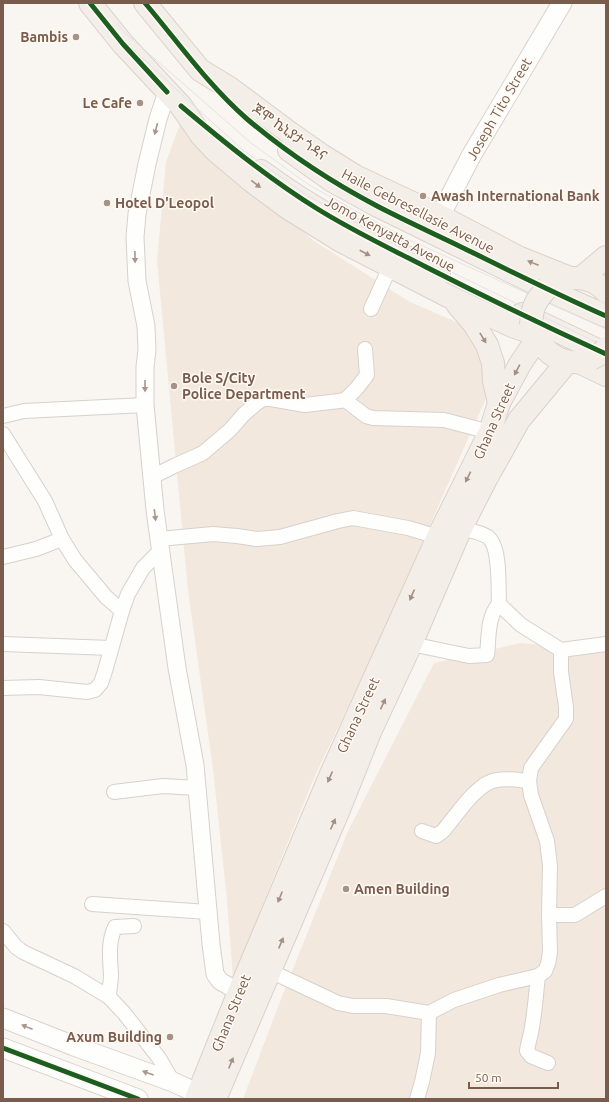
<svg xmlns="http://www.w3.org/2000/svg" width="609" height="1102" font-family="Ubuntu,'Noto Sans Ethiopic',sans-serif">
	<rect width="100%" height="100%" fill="#f9f5f0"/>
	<g fill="#f2e8de">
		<path d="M180 124 314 241 410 302 454 321 495 343 499 369 440 502 388 623 313 780 233 978 227 900 213 769 188 590 157 261 166 162Z"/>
		<path d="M521 643 606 652V1099H243L281 999 348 831 434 663Z"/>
	</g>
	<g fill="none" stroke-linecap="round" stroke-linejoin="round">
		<g stroke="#d7d1cb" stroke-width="16">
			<g id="minor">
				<path d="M371 309 390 267"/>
				<path d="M345 400 366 416 373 418 444 420 490 432"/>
				<path d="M3 416 24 411 145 405"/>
				<path d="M3 434 45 501 62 539 75 560 106 597 122 611"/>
				<path d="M152 477 174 466 203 453 230 430 244 414 257 403 263 399H271L305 405 339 401 345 400 357 388 367 375 365 349"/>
				<path d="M461 528C469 531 481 532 488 537 501 547 498 588 499 604L521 625 561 650 606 644"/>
				<path d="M159 539 213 534 237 536 257 539 280 537 338 521 353 518 408 528 438 537"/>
				<path d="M3 557 36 549 62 539"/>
				<path d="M3 644 111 648"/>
				<path d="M411 644 469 656 487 655C489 638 487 617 499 604"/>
				<path d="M3 688 39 687 87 692 95 690 101 683 105 671 122 611 128 594 143 568 161 550"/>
				<path d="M114 792 163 786 197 788"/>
				<path d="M422 831 436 836 443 831C456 816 477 782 497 780 507 778 519 780 529 781"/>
				<path d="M92 904 208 912"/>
				<path d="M549 915H575L606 896"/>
				<path d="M3 931 16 947 23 952 74 976 109 997 124 1013 159 1058 173 1082"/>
				<path d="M270 971 338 1003 353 1006H386L429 1013 454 1000 499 985 538 976 545 971 548 964 550 952 549 915 550 866 547 841 531 795 529 781 531 768 566 719V707L561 672V650"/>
				<path d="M538 976C536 993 535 1010 532 1027 531 1035 528 1043 527 1051L531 1056 548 1063"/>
				<path d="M109 997C109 990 111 982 111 974 110 958 108 942 115 927L134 926"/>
				<path d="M417 1099 422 1082 428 1053 429 1013"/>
			</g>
		</g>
		<g stroke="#d7d1cb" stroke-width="19">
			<path id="tertiary" d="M167 92 158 119 147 164 137 214 135 237 137 281 146 326 147 350 145 367V405L155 510 159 539 177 668 195 765 211 944 215 974 220 981 239 992"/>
		</g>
		<g stroke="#d9d2cb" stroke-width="21">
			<g id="secondary">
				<path d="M440 216 471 156 562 3"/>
				<path d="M3 1018 74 1046 173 1082 210 1099"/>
				<path d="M3 1048 138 1099"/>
			</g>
		</g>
		<g stroke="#dad1cc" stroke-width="24">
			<g id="primary">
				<path d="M90 3 123 44 181 106 201 135 215 150 253 182 288 208 341 241 450 297 512 326 535 334"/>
				<path d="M145 3 200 70 231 89 290 133 323 156 355 176 440 216 520 258 570 278"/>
				<path d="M289 150 331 180 378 206 561 296 606 316"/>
				<path d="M261 171C316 212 378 243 439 274"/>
				<path d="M581 278 606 257"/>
				<path d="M556 282C573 275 594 277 606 292"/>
				<path d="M457 304 474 324 487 345 493 363 494 381 499 403"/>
				<path d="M522 314 606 354"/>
				<path d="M532 326C540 348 555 364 580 362"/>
				<path d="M579 362 606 375"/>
				<path d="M196 1099 239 992 331 774 438 537 490 432 499 403 520 364 537 339"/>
				<path d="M215 1099 338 812 370 732 411 644 461 528 485 481 519 420 567 362"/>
			</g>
		</g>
		<use href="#minor" stroke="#fefefd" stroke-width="14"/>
		<use href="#tertiary" stroke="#fefefd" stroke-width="17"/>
		<use href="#secondary" stroke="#fefefd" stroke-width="19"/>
		<use href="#primary" stroke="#f3eee8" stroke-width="22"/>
		<g stroke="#e6e3e7" stroke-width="1">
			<path d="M94 3 120 37 191 103 243 150 305 194 398 246 606 347"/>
			<path d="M117 23 123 31 251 143 309 185 403 237 606 329"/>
		</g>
		<g stroke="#dad1cc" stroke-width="24" stroke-linecap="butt">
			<g id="primary-bridge">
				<path d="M531 325C532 306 536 300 548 287"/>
				<path d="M591 359 602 353 606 348"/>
			</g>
		</g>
		<use href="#primary-bridge" stroke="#f3eee8" stroke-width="22"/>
		<g stroke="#fffaf3" stroke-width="8">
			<g id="cycleway">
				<path d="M90 3 123 44 167 92"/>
				<path d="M145 3C178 42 208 85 247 119 286 152 331 182 377 206 402 219 428 231 453 243 504 268 554 293 606 316"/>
				<path d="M181 106C224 142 268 178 316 208 351 230 389 248 426 267 485 297 545 326 606 354"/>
				<path d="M3 1048 138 1099"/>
			</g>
		</g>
		<use href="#cycleway" stroke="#1b5e20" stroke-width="5"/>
	</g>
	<defs><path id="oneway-solid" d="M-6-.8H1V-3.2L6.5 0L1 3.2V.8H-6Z"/></defs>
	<g fill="#a8958b">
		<use href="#oneway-solid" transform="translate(156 129) rotate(104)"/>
		<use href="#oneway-solid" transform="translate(135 257) rotate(89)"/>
		<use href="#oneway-solid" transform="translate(145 386) rotate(90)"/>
		<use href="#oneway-solid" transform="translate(155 515) rotate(83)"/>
		<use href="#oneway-solid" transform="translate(27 1027) rotate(-158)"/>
		<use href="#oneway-solid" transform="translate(148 1073) rotate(-160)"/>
	</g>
	<g fill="#a48f83">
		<use href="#oneway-solid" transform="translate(256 184) rotate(38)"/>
		<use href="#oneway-solid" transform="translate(365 253) rotate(28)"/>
		<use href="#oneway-solid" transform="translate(533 263) rotate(-158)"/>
		<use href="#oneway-solid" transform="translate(483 338) rotate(59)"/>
		<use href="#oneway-solid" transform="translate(517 370) rotate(118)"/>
		<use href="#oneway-solid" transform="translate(468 477) rotate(116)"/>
		<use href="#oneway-solid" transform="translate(412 595) rotate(114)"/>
		<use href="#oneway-solid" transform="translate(383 704) rotate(-65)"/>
		<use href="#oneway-solid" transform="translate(330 777) rotate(114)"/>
		<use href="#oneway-solid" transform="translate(333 824) rotate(-66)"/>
		<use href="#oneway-solid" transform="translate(280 897) rotate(112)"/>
		<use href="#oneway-solid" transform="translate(281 943) rotate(-67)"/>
		<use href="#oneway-solid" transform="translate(231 1063) rotate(-68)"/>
	</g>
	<g fill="#a69286" stroke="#fffaf3" stroke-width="1.5">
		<circle cx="76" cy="37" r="4"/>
		<circle cx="140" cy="103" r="4"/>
		<circle cx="423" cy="196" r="4"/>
		<circle cx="107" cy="203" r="4"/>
		<circle cx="174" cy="386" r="4"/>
		<circle cx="346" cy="889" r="4"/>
		<circle cx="170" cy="1037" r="4"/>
	</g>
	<g text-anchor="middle" stroke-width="3" stroke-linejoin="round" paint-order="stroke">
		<g font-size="14" font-weight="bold" fill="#7a5c4d" stroke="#fffaf3" text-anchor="start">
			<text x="68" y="42" text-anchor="end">Bambis</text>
			<text x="132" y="108" text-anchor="end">Le Cafe</text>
			<text x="431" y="201">Awash International Bank</text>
			<text x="115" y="208">Hotel D'Leopol</text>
			<text x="182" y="383">Bole S/City<tspan x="182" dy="16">Police Department</tspan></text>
			<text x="354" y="894">Amen Building</text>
			<text x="162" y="1042" text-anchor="end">Axum Building</text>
		</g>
		<g font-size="14" fill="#7a5c4d" stroke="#fffaf3">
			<text transform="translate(499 109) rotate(-60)" y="5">Joseph Tito Street</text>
			<text transform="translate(290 132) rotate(35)" y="5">ጆሞ ኬኒያታ ጎዳና</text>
			<text transform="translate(418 211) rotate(27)" y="5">Haile Gebresellasie Avenue</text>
			<text transform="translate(390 234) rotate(28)" y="5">Jomo Kenyatta Avenue</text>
			<text transform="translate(494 421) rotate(-66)" y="5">Ghana Street</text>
			<text transform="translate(358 715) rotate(-65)" y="5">Ghana Street</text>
			<text transform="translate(231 1013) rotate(-68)" y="5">Ghana Street</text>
		</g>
	</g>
	<rect width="609" height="1102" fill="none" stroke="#7a5c4d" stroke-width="8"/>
	<path d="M469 1082v6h89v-6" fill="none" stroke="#7a5c4d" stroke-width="2"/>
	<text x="475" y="1082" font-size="12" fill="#7a5c4d" stroke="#fffaf3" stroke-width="3" paint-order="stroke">50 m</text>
</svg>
